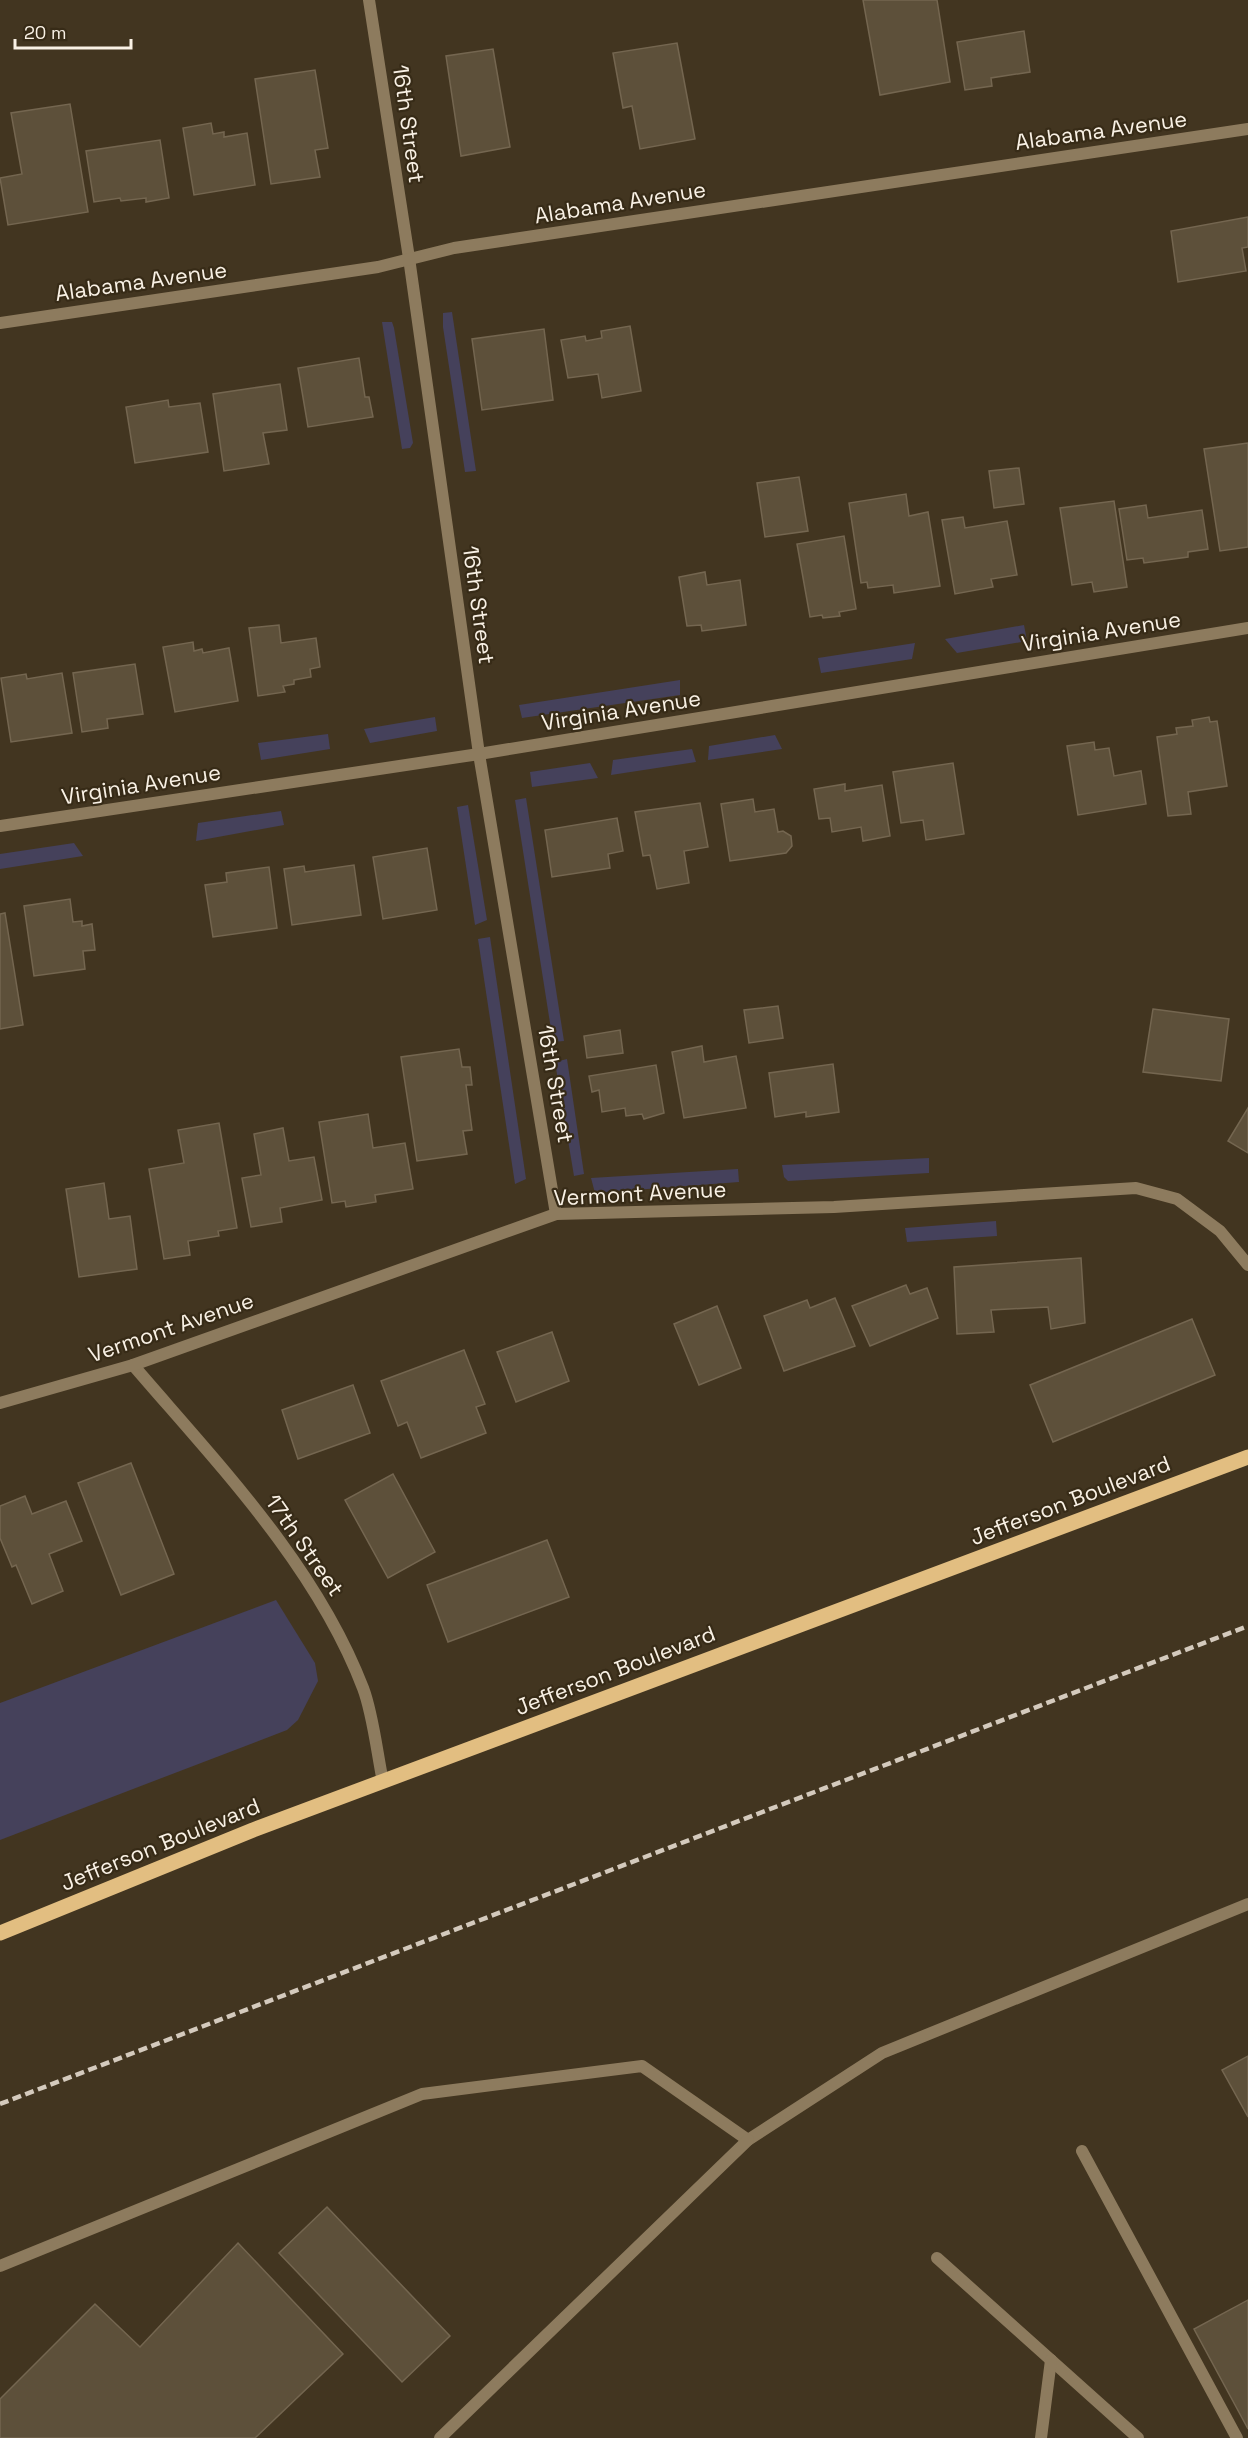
<svg xmlns="http://www.w3.org/2000/svg" width="1248" height="2438" font-family="'Space Grotesk',sans-serif">
	<rect width="100%" height="100%" fill="#423520"/>
	<g fill="#45415b">
		<path d="M452 312 476 471 465 472 443 327V313Z"/>
		<path d="M382 322H392L394 328 413 443 410 448 402 449Z"/>
		<path d="M1024 625 1027 641 957 653 945 639Z"/>
		<path d="M915 643 912 659 821 673 818 658Z"/>
		<path d="M680 680V695L522 718 519 705Z"/>
		<path d="M435 717 437 731 370 743 364 729Z"/>
		<path d="M328 734 330 749 261 760 258 743Z"/>
		<path d="M775 735 782 749 708 760 709 746Z"/>
		<path d="M692 749 696 762 611 775 613 760Z"/>
		<path d="M590 763 598 778 532 787 530 772Z"/>
		<path d="M526 798 564 1041 553 1042 515 800Z"/>
		<path d="M468 805 487 920 475 925 457 807Z"/>
		<path d="M281 811 284 825 196 841 198 823Z"/>
		<path d="M74 843 83 856 0 869V854Z"/>
		<path d="M490 937 526 1179 515 1184 478 939Z"/>
		<path d="M567 1059 584 1174 574 1176 555 1062Z"/>
		<path d="M929 1158V1173L788 1181 784 1177 782 1165Z"/>
		<path d="M738 1169 739 1182 595 1193 591 1178Z"/>
		<path d="M996 1221 997 1236 907 1242 905 1228Z"/>
		<path d="M276 1600 315 1663 318 1681 298 1720 287 1730 0 1840V1703Z"/>
	</g>
	<g fill="#5d503a" stroke="#746650" stroke-width="1.5">
		<path d="M863 0H937L950 82 880 95Z"/>
		<path d="M1024 31 1030 72 991 78 992 86 965 90 957 42Z"/>
		<path d="M677 43 695 139 640 149 632 106 623 108 613 53Z"/>
		<path d="M493 49 510 147 461 156 446 56Z"/>
		<path d="M315 70 328 148 315 150 320 177 271 184 255 79Z"/>
		<path d="M70 104 88 212 8 225 0 178 22 174 11 113Z"/>
		<path d="M211 123 213 134 224 132V137L247 133 255 185 194 195 183 128Z"/>
		<path d="M160 140 169 198 146 202V198L121 201 120 198 94 202 86 151Z"/>
		<path d="M1248 217V247L1242 248 1246 271 1178 282 1171 231Z"/>
		<path d="M630 326 641 391 602 398 598 374 568 378 561 340 585 336 586 341 602 338 601 331Z"/>
		<path d="M544 329 553 400 482 410 472 339Z"/>
		<path d="M359 358 365 397H369L373 417 308 427 298 368Z"/>
		<path d="M280 384 287 430 263 433 269 464 224 471 213 394Z"/>
		<path d="M168 400 169 407 200 403 208 452 135 463 126 407Z"/>
		<path d="M1248 443V547L1220 551 1204 449Z"/>
		<path d="M1019 468 1024 504 994 508 989 471Z"/>
		<path d="M799 477 808 531 765 537 757 483Z"/>
		<path d="M906 494 909 516 928 512 940 586 894 593 893 585 868 588 867 582 861 583 849 503Z"/>
		<path d="M1114 501 1127 587 1094 592 1092 582 1072 585 1060 508Z"/>
		<path d="M1146 505 1148 518 1202 510 1208 549 1188 552V557L1144 563 1143 558 1127 560 1119 509Z"/>
		<path d="M963 517 965 528 1007 521 1017 575 991 579 993 587 955 594 942 520Z"/>
		<path d="M844 536 856 609 839 612 840 616 823 618 822 615 810 617 797 544Z"/>
		<path d="M705 572 707 585 740 580 746 625 702 631 701 625 687 626 679 577Z"/>
		<path d="M279 625 281 643 316 638 320 667 310 669 311 677 294 680V684L283 686 285 692 258 696 249 628Z"/>
		<path d="M193 642 194 651 202 649 203 653 229 648 238 701 175 712 163 647Z"/>
		<path d="M135 664 143 714 107 719 108 728 82 732 73 673Z"/>
		<path d="M62 673 72 733 11 742 1 678 26 674 27 679Z"/>
		<path d="M1209 717 1210 722 1217 721 1227 786 1188 792 1191 814 1168 816 1157 737 1177 734 1176 728 1193 726 1192 720Z"/>
		<path d="M1094 742 1095 750 1109 748 1114 776 1141 771 1146 804 1078 815 1067 746Z"/>
		<path d="M953 763 964 834 926 840 923 820 901 823 893 772Z"/>
		<path d="M845 784V791L882 785 890 836 863 841 861 827 832 832 830 818 819 819 814 789Z"/>
		<path d="M753 799 755 812 774 809 778 832 783 831 791 836 792 846 786 853 730 861 721 804Z"/>
		<path d="M700 803 708 847 684 851 689 883 657 889 650 855 643 856 635 812Z"/>
		<path d="M617 818 623 851 608 854 610 868 552 877 545 830Z"/>
		<path d="M427 848 437 910 383 919 373 857Z"/>
		<path d="M354 865 361 915 292 925 284 869 304 866 305 872Z"/>
		<path d="M269 867 277 928 213 937 205 885 227 882 226 873Z"/>
		<path d="M70 899 73 922 82 921V926L92 924 95 950 83 951 85 969 34 976 24 906Z"/>
		<path d="M5 913 23 1025 0 1029V914Z"/>
		<path d="M778 1006 783 1038 749 1043 744 1010Z"/>
		<path d="M1153 1009 1229 1019 1221 1081 1143 1072Z"/>
		<path d="M620 1030 623 1053 587 1058 584 1036Z"/>
		<path d="M702 1046 704 1062 736 1056 746 1108 684 1118 672 1052Z"/>
		<path d="M459 1049 462 1067H470L472 1085H466L472 1130 463 1131 467 1154 417 1161 401 1057Z"/>
		<path d="M833 1064 839 1112 806 1117V1112L775 1117 769 1073Z"/>
		<path d="M656 1065 664 1113 644 1119 642 1114 626 1116 625 1108 602 1112 599 1090 592 1092 589 1076Z"/>
		<path d="M1248 1108V1153L1228 1141Z"/>
		<path d="M368 1114 373 1148 405 1143 413 1189 375 1195 376 1202 346 1207 345 1201 332 1203 319 1122Z"/>
		<path d="M219 1123 237 1228 218 1231 219 1236 188 1241 190 1255 164 1259 149 1169 184 1163 178 1130Z"/>
		<path d="M283 1128 289 1161 314 1157 322 1200 280 1208 282 1222 251 1227 242 1178 261 1175 254 1134Z"/>
		<path d="M104 1183 109 1219 130 1216 137 1269 79 1277 66 1189Z"/>
		<path d="M1081 1258 1085 1323 1051 1329 1048 1307 991 1310 994 1332 957 1334 954 1267Z"/>
		<path d="M906 1285 910 1294 927 1288 938 1318 870 1346 852 1306Z"/>
		<path d="M835 1298 855 1346 784 1371 764 1316 807 1300 810 1308Z"/>
		<path d="M717 1306 741 1368 699 1385 674 1324Z"/>
		<path d="M1192 1319 1215 1375 1053 1442 1030 1385Z"/>
		<path d="M552 1332 569 1381 516 1402 497 1352Z"/>
		<path d="M464 1350 485 1404 476 1407 486 1433 421 1458 407 1422 398 1426 381 1381Z"/>
		<path d="M353 1385 370 1433 298 1459 282 1410Z"/>
		<path d="M131 1463 174 1574 121 1595 78 1483Z"/>
		<path d="M393 1474 435 1552 388 1578 345 1500Z"/>
		<path d="M25 1496 32 1514 66 1501 82 1541 49 1554 63 1591 32 1604 16 1565 12 1567 0 1538V1506Z"/>
		<path d="M547 1540 569 1597 448 1642 427 1585Z"/>
		<path d="M1248 2056V2117L1222 2070Z"/>
		<path d="M327 2207 450 2336 402 2382 279 2253Z"/>
		<path d="M238 2243 343 2354 255 2438H0V2399L95 2304 140 2347Z"/>
		<path d="M1248 2300V2429L1194 2329Z"/>
	</g>
	<g fill="none" stroke-linecap="round" stroke-linejoin="round">
		<g stroke="#8d7b5e" stroke-width="12">
			<path d="M1082 2151 1237 2438"/>
			<path d="M937 2258 1138 2438"/>
			<path d="M0 2266 422 2094 642 2066 748 2140 882 2053 1248 1904"/>
			<path d="M440 2438 748 2140"/>
			<path d="M1041 2438 1051 2360"/>
		</g>
		<g stroke="#8d7b5e" stroke-width="12">
			<path d="M369 0 409 258 479 754 556 1214"/>
			<path d="M0 323 378 267 454 248 1248 129"/>
			<path d="M0 826 479 754 1248 628"/>
			<path d="M133 1365C217 1463 316 1565 363 1688 373 1714 377 1753 383 1782"/>
			<path d="M0 1403 133 1365 556 1214 834 1207 1136 1188 1177 1199 1220 1231 1248 1265"/>
		</g>
		<path stroke="#e2be81" stroke-width="15" d="M0 1933 253 1830 1248 1457"/>
		<path stroke="#d4cabd" stroke-width="4.5" stroke-dasharray="9 4.5" stroke-linecap="butt" d="M0 2104 1248 1626"/>
	</g>
	<g text-anchor="middle" stroke-width="4.5" stroke-linejoin="round" paint-order="stroke">
		<g font-size="22" fill="#f9f1e5" stroke="#372b17">
			<text transform="translate(409 124) rotate(82)" y="8">16th Street</text>
			<text transform="translate(1101 130) rotate(-8)" y="8">Alabama Avenue</text>
			<text transform="translate(620 202) rotate(-9)" y="8">Alabama Avenue</text>
			<text transform="translate(141 281) rotate(-8)" y="8">Alabama Avenue</text>
			<text transform="translate(479 605) rotate(82)" y="8">16th Street</text>
			<text transform="translate(1101 631) rotate(-9)" y="8">Virginia Avenue</text>
			<text transform="translate(621 710) rotate(-9)" y="8">Virginia Avenue</text>
			<text transform="translate(141 784) rotate(-9)" y="8">Virginia Avenue</text>
			<text transform="translate(556 1084) rotate(80)" y="8">16th Street</text>
			<text transform="translate(640 1193) rotate(-3)" y="8">Vermont Avenue</text>
			<text transform="translate(171 1327) rotate(-19)" y="8">Vermont Avenue</text>
			<text transform="translate(1070 1500) rotate(-21)" y="8">Jefferson Boulevard</text>
			<text transform="translate(305 1545) rotate(55)" y="8">17th Street</text>
			<text transform="translate(615 1670) rotate(-21)" y="8">Jefferson Boulevard</text>
			<text transform="translate(160 1844) rotate(-22)" y="8">Jefferson Boulevard</text>
		</g>
	</g>
	<path d="M15 39v9h116v-9" fill="none" stroke="#f9f1e5" stroke-width="3"/>
	<text x="24" y="39" font-size="18" fill="#f9f1e5" stroke="#372b17" stroke-width="4.5" paint-order="stroke">20 m</text>
</svg>
